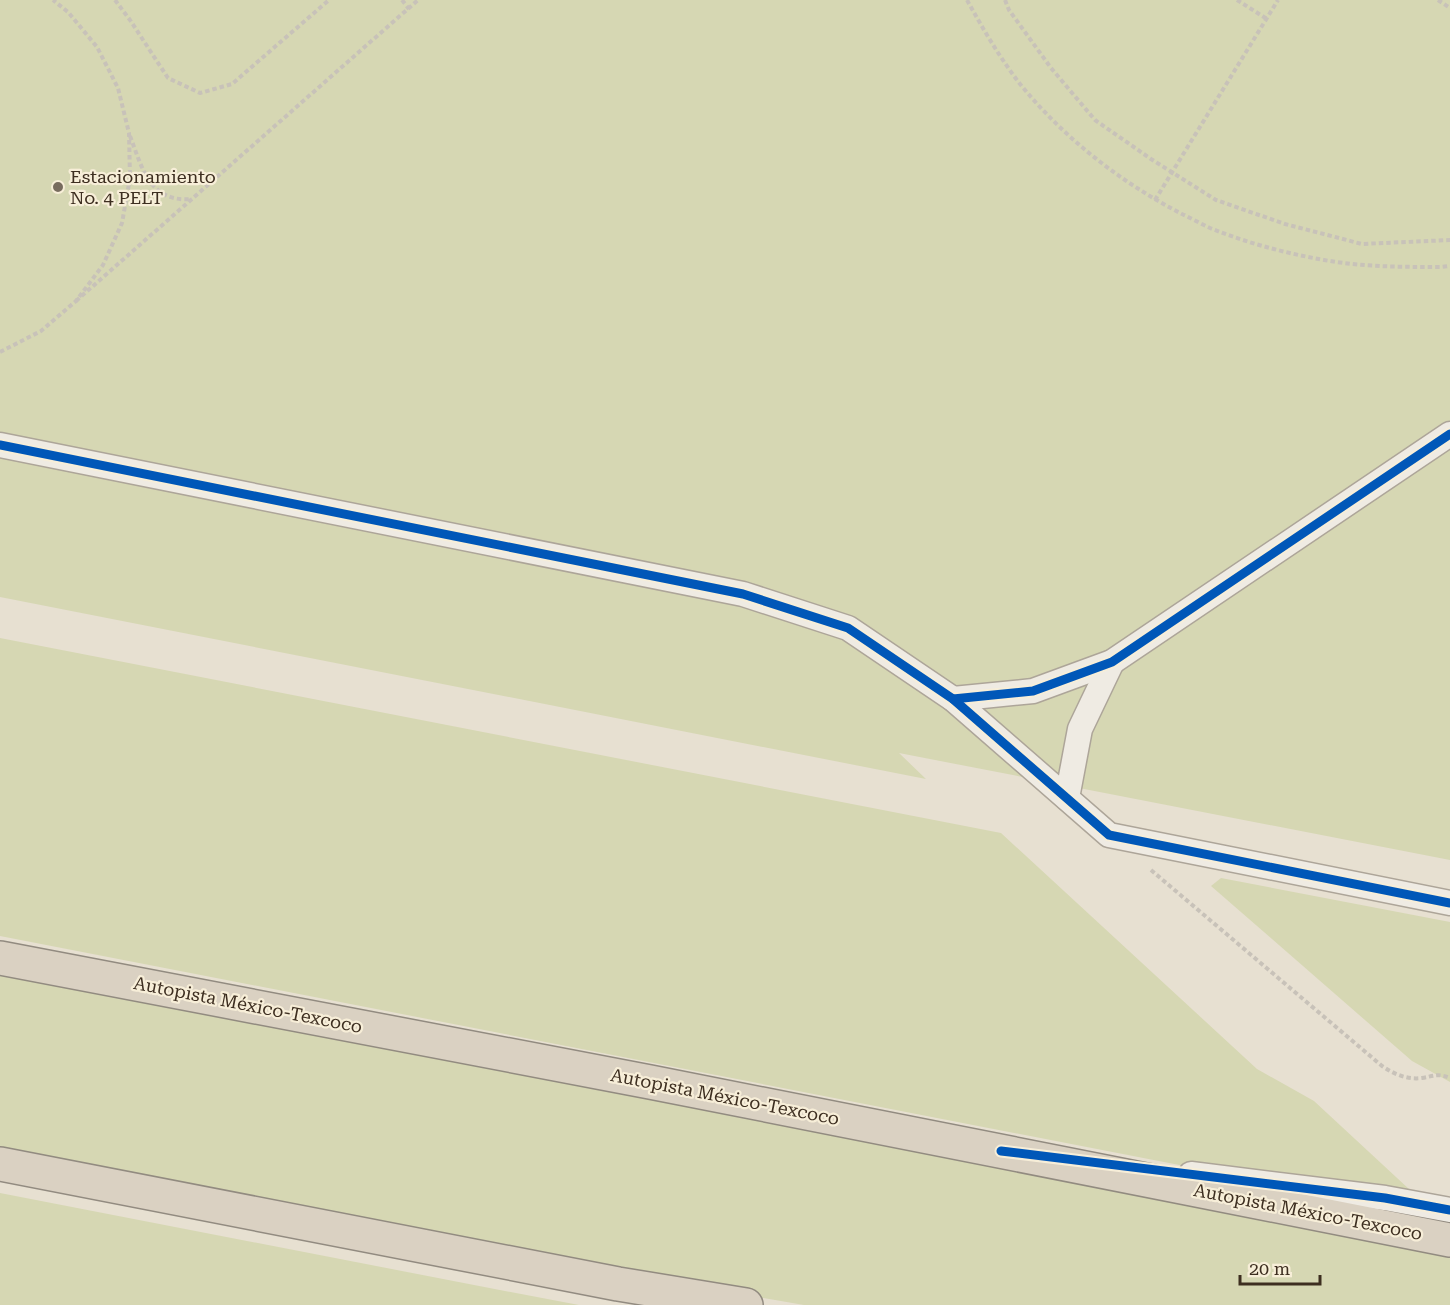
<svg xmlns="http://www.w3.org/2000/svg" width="1450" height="1305" font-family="'Roboto Serif',serif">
	<rect width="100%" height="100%" fill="#e7e0d1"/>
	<g fill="#d6d7b3">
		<path d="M0 0H1450V860L899 753 926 779 0 597Z"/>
		<path d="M0 638 1001 833 1257 1069 1314 1101 1437 1215 0 936Z"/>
		<path d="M1221 878 1450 922V1082L1412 1061 1211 886Z"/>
		<path d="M0 973 1450 1254V1305H804L635 1276 0 1152Z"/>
		<path d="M0 1193 505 1291 579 1305H0Z"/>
	</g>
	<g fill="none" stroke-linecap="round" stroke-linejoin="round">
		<g stroke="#ada599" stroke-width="27">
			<g id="minor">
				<path d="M0 445 743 594 848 628 953 699 1109 835 1450 903"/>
				<path d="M953 699 1033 691 1112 662 1450 434"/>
				<path d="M1067 798 1080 729 1112 662"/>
				<path d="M1191 1174 1385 1198 1450 1210"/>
			</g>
		</g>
		<g stroke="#928b80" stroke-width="36">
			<g id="motorway">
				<path d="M0 958 650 1082 1450 1240"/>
				<path d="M0 1164 618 1284 746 1305"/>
			</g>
		</g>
		<g stroke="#c8c2b9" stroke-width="4" stroke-dasharray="4.5 3" stroke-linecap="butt">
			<path d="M115 0 130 20 168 78 200 93 232 84 329 0"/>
			<path d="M402 0 409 9"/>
			<path d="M967 0C983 29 1000 58 1020 84 1064 138 1120 182 1182 214 1191 218 1201 224 1210 228 1247 243 1285 253 1324 260 1363 267 1402 267 1441 267L1450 266"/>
			<path d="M1005 0 1009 10 1051 68 1095 120 1151 159 1216 200 1285 224 1362 244 1450 240"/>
			<path d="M1237 0 1267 19"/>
			<path d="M1438 0 1450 8"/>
			<path d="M130 136C142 167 149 203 192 199"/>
			<path d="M1155 200 1278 0"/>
			<path d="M76 301 418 0"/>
			<path d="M0 352 41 331 76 301 103 265 122 223 130 178 129 133 118 88 97 47 68 12 53 0"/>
			<path d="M1151 870 1382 1066C1394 1074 1407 1080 1422 1078 1434 1076 1438 1073 1450 1078"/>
		</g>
		<use href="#minor" stroke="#efebe3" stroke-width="24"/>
		<use href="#motorway" stroke="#dad1c2" stroke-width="33"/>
		<g stroke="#f7eed8" stroke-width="13">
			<g id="cycleway">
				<path d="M0 445 743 594 848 628 953 699 1109 835 1450 903"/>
				<path d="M953 699 1033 691 1112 662 1450 434"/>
				<path d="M1001 1151 1385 1198 1450 1210"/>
			</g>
		</g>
		<use href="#cycleway" stroke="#0057b8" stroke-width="9"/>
	</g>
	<circle fill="#786c5e" stroke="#f7eed8" stroke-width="2" cx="58" cy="187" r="6"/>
	<g text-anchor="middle" stroke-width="4.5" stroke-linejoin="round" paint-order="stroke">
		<g font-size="18" fill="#3d2e20" stroke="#f7eed8" text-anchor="start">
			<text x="70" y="183">Estacionamiento<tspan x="70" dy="21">No. 4 PELT</tspan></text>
		</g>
		<g font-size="18" fill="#3d2e20" stroke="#f7eed8">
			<text transform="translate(248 1005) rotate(11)" y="6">Autopista México-Texcoco</text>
			<text transform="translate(725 1097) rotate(11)" y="6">Autopista México-Texcoco</text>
			<text transform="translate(1308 1212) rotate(11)" y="6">Autopista México-Texcoco</text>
		</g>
	</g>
	<path d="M1240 1275v9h80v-9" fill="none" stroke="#3d2e20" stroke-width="3"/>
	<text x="1249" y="1275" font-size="18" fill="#3d2e20" stroke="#f7eed8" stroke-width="4.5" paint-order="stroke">20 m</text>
</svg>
